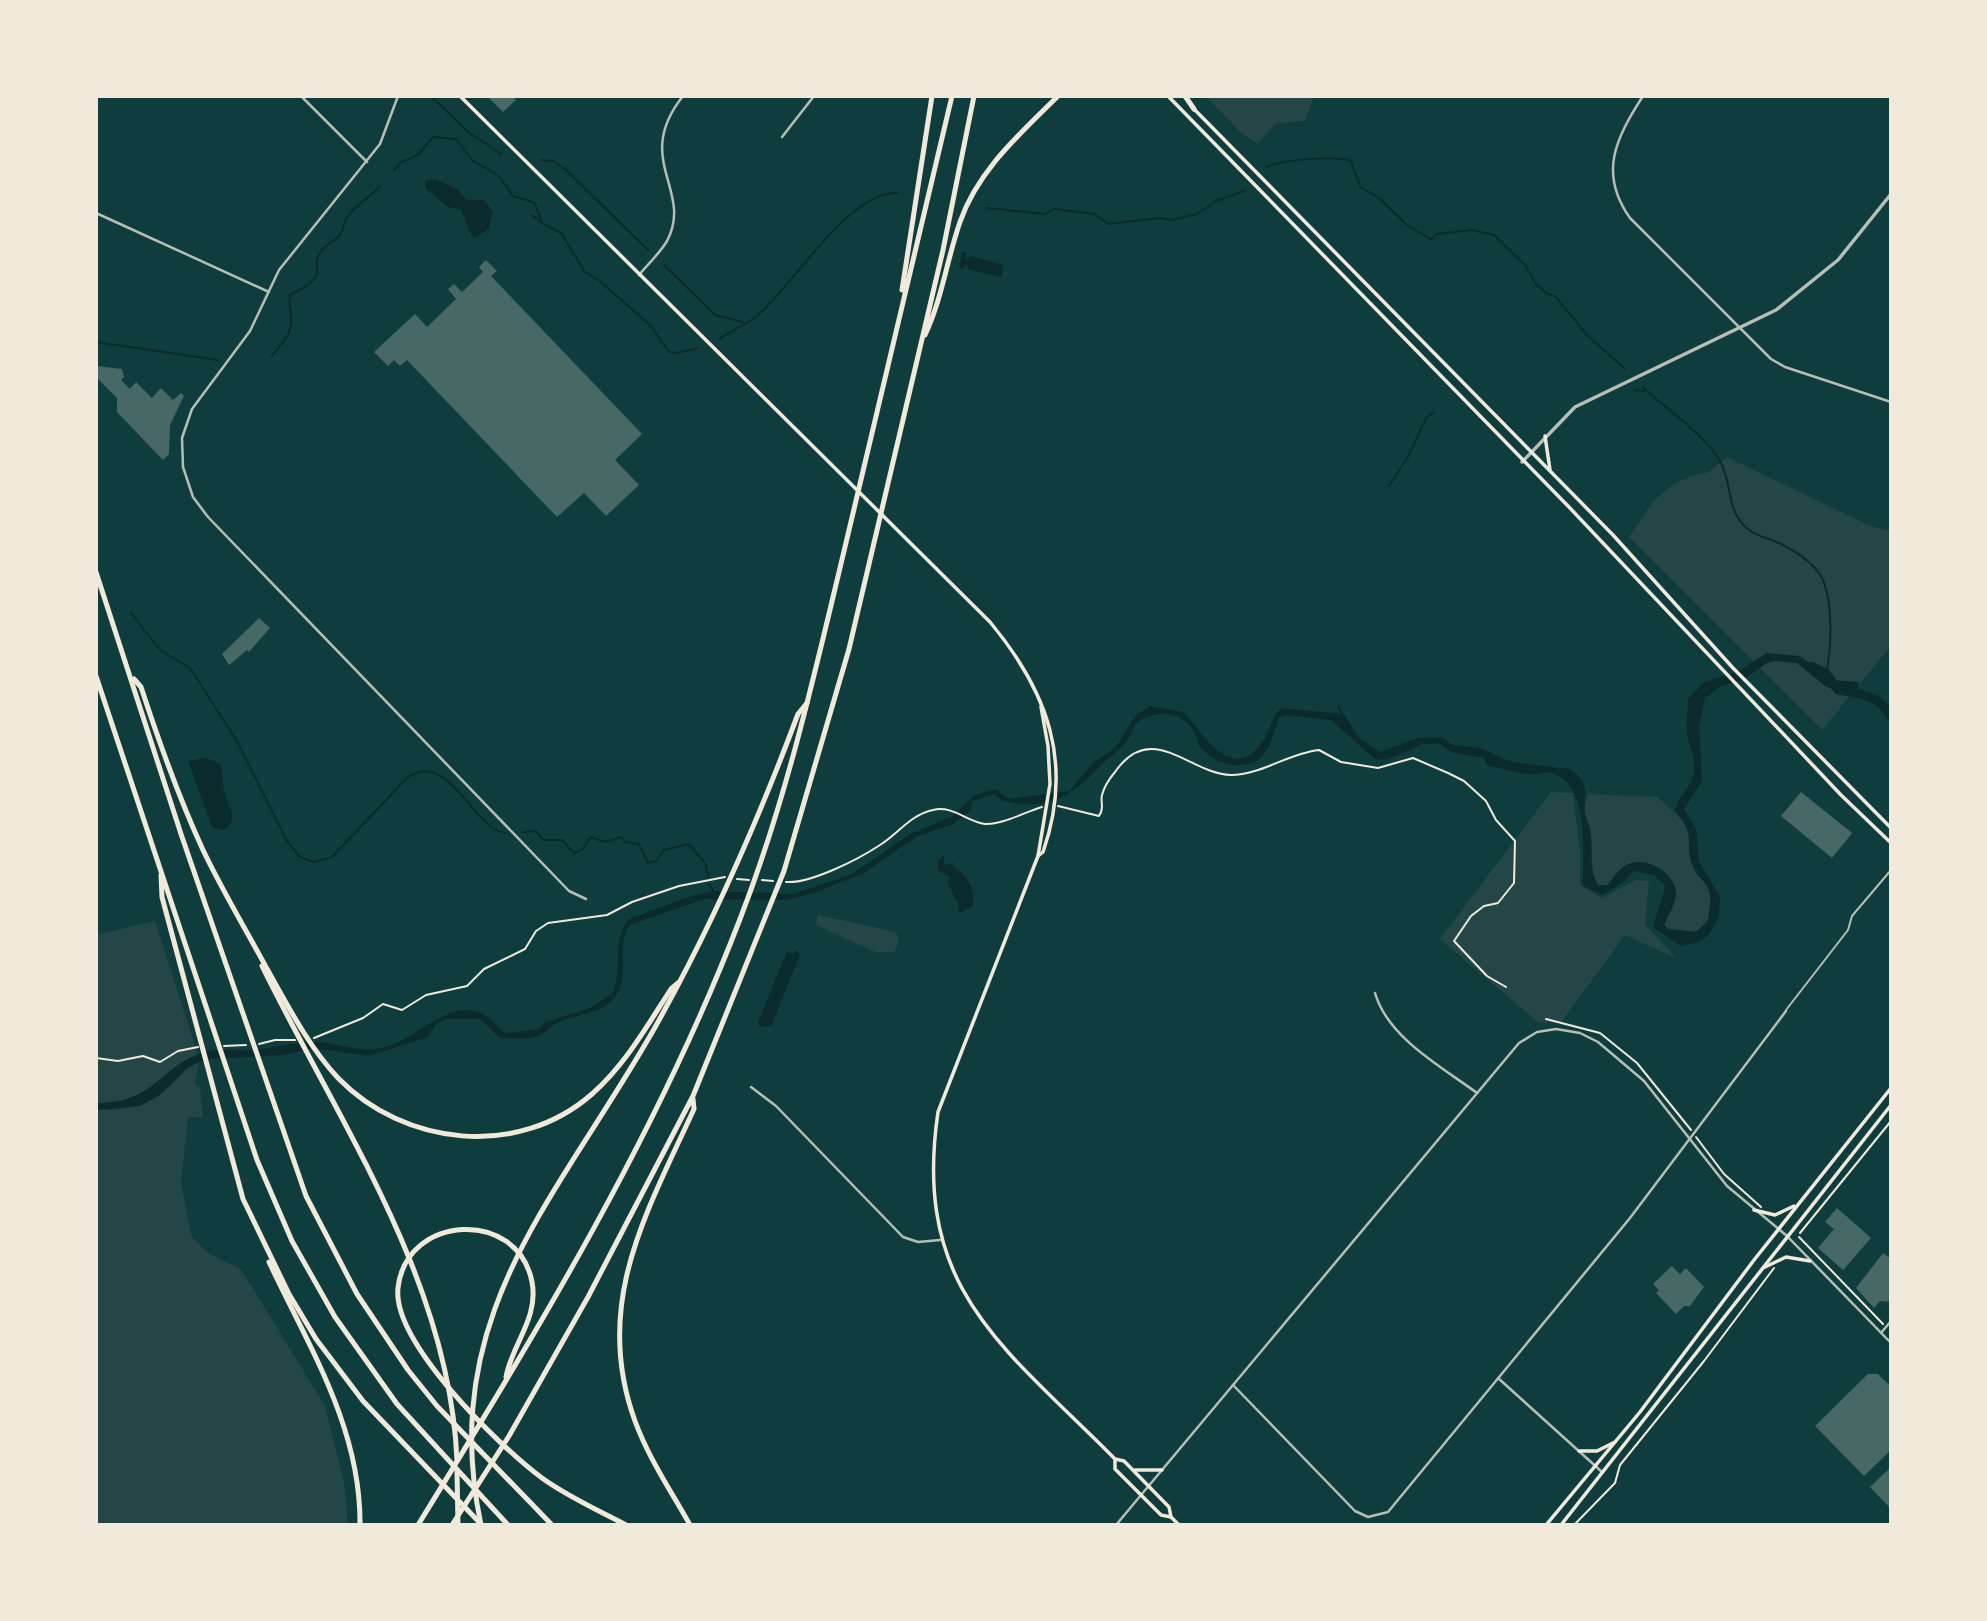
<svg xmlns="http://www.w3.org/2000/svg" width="1987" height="1621" font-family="Signika,sans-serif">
	<rect width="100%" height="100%" fill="#0f3d3e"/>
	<g fill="#244646">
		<path d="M1205 96H1314L1305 121 1276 123 1258 144 1240 132Z"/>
		<path d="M1727 457 1870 526 1891 531V646L1822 730 1629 537 1653 502 1672 485 1693 475 1709 472Z"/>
		<path d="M1551 792 1573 793 1580 853V885L1602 898 1636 880 1649 881 1645 924 1676 958 1625 935 1562 1021 1539 1023 1440 939Z"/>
		<path d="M1588 794 1657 797 1690 827C1691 836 1688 846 1690 854 1693 869 1703 875 1708 888 1715 907 1708 935 1684 933 1676 932 1669 931 1664 925L1675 897 1669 875C1638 857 1630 857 1608 885H1598L1593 876 1584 811Z"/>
		<path d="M818 915 896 932 899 941 894 952H875L816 925Z"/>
		<path d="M155 921 198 1055C179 1061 168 1075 154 1087 137 1101 116 1103 96 1103V935Z"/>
		<path d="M199 1061 195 1085 200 1087 203 1117H188L181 1183 191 1235 208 1253 241 1269 325 1406 344 1482 348 1525H96V1110C127 1111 151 1105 173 1083 182 1074 188 1066 199 1061Z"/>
	</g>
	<g fill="#0a2a2b">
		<path d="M435 179 457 189 467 200H484L493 212 489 228 476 238 472 237 461 210 448 207 425 188V181Z"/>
		<path d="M962 252 966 253 965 261 970 256 1003 265 1002 277 969 270 966 264 963 269 959 268Z"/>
		<path d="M1767 653 1800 656 1832 680 1859 682 1855 698 1825 686 1797 663 1776 661 1767 663 1743 680 1721 686 1705 698 1699 726 1702 781 1684 809 1696 829 1699 861 1720 897 1719 917 1708 936 1698 942 1681 946 1654 928C1655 912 1663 902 1665 885L1654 875 1633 871 1624 882 1602 895 1583 886C1582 853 1591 785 1552 773 1544 771 1539 775 1531 774 1518 774 1502 768 1488 766L1483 758 1451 752 1440 744H1423L1386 760 1375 759 1331 720 1286 715 1278 719C1274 732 1271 749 1260 758 1242 772 1215 764 1201 748 1197 744 1197 738 1195 733 1182 709 1154 709 1135 724 1130 745 1113 753 1100 766 1070 798 1047 811 1002 801L995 794 973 801 970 811 953 824 916 837 864 873 814 893 785 900 704 899 630 925C616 943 628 967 620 988 610 1014 583 1012 561 1021 554 1024 549 1029 543 1033 531 1041 514 1039 500 1038L480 1019H446L436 1024 428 1037 369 1056 313 1048 284 1055 205 1059 186 1069 160 1095 140 1106 96 1110V1103C159 1103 159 1063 209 1051 223 1048 238 1052 252 1050 271 1049 290 1043 310 1042 331 1041 353 1051 374 1049 416 1046 444 995 485 1015 492 1019 498 1028 505 1033L539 1029 546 1022 590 1008 613 993C623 967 611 941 629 919L691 896 715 891 793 894 852 874 910 834 953 816 973 796 995 789 1009 799 1069 791 1095 761 1115 748 1136 715 1150 706 1183 712C1202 730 1229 783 1259 746 1269 734 1271 720 1280 708L1344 714 1359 738 1380 752 1418 738 1441 737 1453 745 1480 748 1511 762 1570 769C1593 786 1582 793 1585 813 1586 819 1589 824 1590 829 1594 848 1588 867 1598 885H1607C1613 879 1618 869 1626 865 1644 855 1676 872 1676 894 1675 904 1669 915 1664 925L1668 929 1696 932 1708 921C1709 912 1711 902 1710 893 1708 883 1699 879 1695 871 1682 846 1699 837 1675 811 1677 797 1692 788 1694 772 1696 757 1689 747 1687 733 1686 722 1688 710 1688 699L1703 683 1738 671Z"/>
		<path d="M206 758 221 764 224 792 233 816 229 826 224 830 212 827 188 761Z"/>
		<path d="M944 855V865L954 863 953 866C968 877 975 886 973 906L959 913 958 904 947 881 951 878 938 870V860Z"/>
		<path d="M796 950 800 955 771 1026 759 1027 758 1022 787 952 794 954Z"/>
	</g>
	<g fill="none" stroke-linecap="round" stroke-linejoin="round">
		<g stroke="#0a2a2b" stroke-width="2">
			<path d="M431 96 467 131 501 154"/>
			<path d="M541 160 553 161 565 169 648 250"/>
			<path d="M1266 167C1280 160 1337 155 1351 161L1360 187 1378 197 1408 226 1431 239 1437 234 1472 230 1494 235 1526 266 1535 283 1546 293 1555 296 1587 335 1625 369"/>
			<path d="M394 170 401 162 418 155 433 137 456 139 473 161 498 175 513 196 535 203 542 223 562 234 584 271 602 283 651 326 669 352 678 353 698 348"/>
			<path d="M987 208 1045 214 1054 209 1095 214 1108 224 1160 218 1172 220 1197 214 1216 201 1244 191"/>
			<path d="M532 215 541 222"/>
			<path d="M664 265 715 315 743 322"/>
			<path d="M719 339C731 331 745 325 756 317 792 287 850 189 898 193"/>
			<path d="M96 342 218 360"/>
			<path d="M272 356C280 345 291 336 291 322 292 312 287 304 291 294 336 273 305 270 322 250 327 244 334 241 339 236 344 230 343 222 348 216 356 205 370 197 380 186"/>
			<path d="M1643 387C1666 409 1704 434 1720 461 1731 480 1727 502 1740 521 1750 535 1766 537 1781 544 1795 551 1814 563 1822 578 1833 601 1832 648 1826 673"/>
			<path d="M1635 390 1644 391"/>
			<path d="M1389 486 1409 455 1426 418 1434 412"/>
			<path d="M131 613 160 650 190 668 237 741 287 841 300 857 314 862 332 857 407 778C448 747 474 830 505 833"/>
			<path d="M1338 706 1342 714"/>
			<path d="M523 832 536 831 543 840H562L574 853 582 850 591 837 605 842 621 837 625 842 639 844 648 863 656 861 664 850 689 844 705 863 709 878"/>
			<path d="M709 884 714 892"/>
		</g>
		<path stroke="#0a2a2b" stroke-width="9" d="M1811 666 1826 673 1838 690C1858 693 1882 696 1891 717"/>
	</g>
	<g fill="#486865">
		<path d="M487 96H513L516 100 503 112Z"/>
		<path d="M486 260 497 271 491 276 642 434 615 460 639 485 606 516 584 493 557 517 407 360 400 366 394 360 388 366 374 352 415 314 427 327 456 299 448 289 454 284 462 292 483 272 479 267Z"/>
		<path d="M96 366 122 369 124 377 121 380 130 389 136 382 152 398 161 388 173 400 181 393 184 396 170 425 169 454 163 460 117 412V398L96 377Z"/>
		<path d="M259 618 270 628 249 652 247 650 229 665 222 654Z"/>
		<path d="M1801 792 1852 833 1832 858 1781 816Z"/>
		<path d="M1837 1208 1871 1238 1843 1270 1818 1248 1834 1229 1825 1222Z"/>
		<path d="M1883 1253 1891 1259V1302L1880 1301 1874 1308 1856 1288Z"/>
		<path d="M1672 1266 1680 1274 1686 1268 1704 1287 1690 1306H1684L1676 1314 1656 1293 1659 1290 1653 1284Z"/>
		<path d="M1868 1374H1878L1891 1387V1450L1864 1476 1815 1426Z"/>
		<path d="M1891 1467V1509L1870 1487Z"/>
	</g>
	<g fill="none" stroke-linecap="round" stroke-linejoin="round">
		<g stroke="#f1e9da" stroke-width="2">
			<path d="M1058 806 1099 816C1105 808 1100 803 1102 795 1104 787 1110 778 1115 772 1152 719 1189 774 1231 775 1261 775 1289 753 1319 750L1341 762 1378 768 1413 758 1448 773 1464 781 1486 801 1496 820 1515 841 1514 883 1498 903 1484 906 1471 916 1454 941 1487 976 1506 987"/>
			<path d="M737 879 749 880"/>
			<path d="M762 880 773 881"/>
			<path d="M786 882C810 884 859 859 880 845 899 833 910 815 933 810 953 805 967 822 985 824 1002 825 1025 812 1042 807"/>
			<path d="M1546 1019 1600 1033 1637 1063 1691 1130"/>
			<path d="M314 1038 363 1018 383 1004 402 1010 426 995 467 986 484 969 525 949 536 931 548 923 607 915 632 902 679 886 725 877"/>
			<path d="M259 1044 275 1040H295"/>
			<path d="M224 1046 246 1045"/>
			<path d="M96 1058 118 1061 143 1056 160 1062 178 1051 198 1047"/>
			<path d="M1696 1137 1724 1174 1761 1207"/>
			<path d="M1800 1233 1891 1121"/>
			<path d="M1799 1237 1883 1324"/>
			<path d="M1574 1525 1615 1483 1620 1465 1704 1361 1774 1268"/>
		</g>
		<path stroke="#b8beb3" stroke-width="2" d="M1786 1010 1848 930 1852 916 1891 870"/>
		<g stroke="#b8beb3" stroke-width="2.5">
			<path d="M301 96 367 162"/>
			<path d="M398 96 380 144 279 270 250 331 192 409 182 438 183 467 193 497 208 517 569 891 586 899"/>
			<path d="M1643 96C1616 138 1598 173 1630 218L1771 359 1785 367 1891 402"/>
			<path d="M782 137 814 96"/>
			<path d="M96 213 269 292"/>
			<path d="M639 275C648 264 660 253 667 241 694 190 632 160 683 96"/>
			<path d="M1375 993C1388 1038 1442 1067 1477 1093"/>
			<path d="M751 1087 776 1106 903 1237 918 1242 940 1240"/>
			<path d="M1881 1333 1891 1321"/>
			<path d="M1498 1378 1602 1472"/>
			<path d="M1233 1385 1355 1511 1368 1517 1388 1512 1630 1218 1786 1011"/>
			<path d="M1116 1525 1519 1043 1537 1032 1556 1029 1580 1033 1598 1042 1644 1081 1727 1186 1787 1236 1891 1343"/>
		</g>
		<path stroke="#b8beb3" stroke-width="3.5" d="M1522 462 1575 407 1776 310 1838 260 1891 194"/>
		<g stroke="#f1e9da" stroke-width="3.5">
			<path d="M460 96 990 622C1048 692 1074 763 1043 852L1038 856 938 1112C912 1289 1003 1346 1115 1459L1124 1461 1169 1507 1171 1517 1179 1525"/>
			<path d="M1168 96 1568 506 1841 795 1891 843"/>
			<path d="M1193 108 1613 535 1733 668 1891 828"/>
			<path d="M1545 436 1550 470"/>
			<path d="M1038 856 1050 784 1048 746 1041 707"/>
			<path d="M1754 1210 1775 1215 1794 1206"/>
			<path d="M1763 1268 1786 1257 1810 1261"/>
			<path d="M1579 1451H1597L1615 1442"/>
			<path d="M1115 1459V1469L1161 1515 1171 1517"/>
			<path d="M1135 1470H1162"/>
			<path d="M1546 1525 1640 1412 1754 1260 1891 1088"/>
			<path d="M1561 1525 1891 1105"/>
		</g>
		<g stroke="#f1e9da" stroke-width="5">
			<path d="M1185 96 1194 109"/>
			<path d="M902 290 932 96"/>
			<path d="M925 335C942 299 947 259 960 222 978 170 1020 134 1058 96"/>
			<path d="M96 572 181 834 306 1196 357 1294 408 1370 437 1406 552 1525"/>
			<path d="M96 676 257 1160 292 1241 335 1317 397 1404 508 1525"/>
			<path d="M134 679 141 687C159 742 179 798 203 850 222 890 245 928 266 967 287 1004 308 1046 338 1078 404 1146 518 1159 592 1094 625 1065 647 1026 671 989L678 983"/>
			<path d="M161 875 162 897 243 1199 289 1294 316 1339 363 1401 480 1523"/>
			<path d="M262 966C339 1123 450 1281 457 1461"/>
			<path d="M269 1262C309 1347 361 1428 360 1525"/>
			<path d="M506 1377C512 1344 539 1318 532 1282 518 1208 406 1214 398 1288 392 1342 500 1447 542 1478 568 1497 598 1510 626 1525"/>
			<path d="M457 1471 458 1525"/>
			<path d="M418 1525C538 1330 658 1133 740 919 787 798 815 672 845 547 881 397 916 246 952 96"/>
			<path d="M452 1525 509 1436 588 1297 693 1096 784 871 849 649 943 250 974 96"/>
			<path d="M481 1525C436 1311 562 1194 658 1022 713 923 758 821 798 714L807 703"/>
			<path d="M690 1525C671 1491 648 1457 635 1421 592 1304 647 1212 694 1109L693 1099"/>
		</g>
	</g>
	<rect width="1987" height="1621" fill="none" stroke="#f1e9da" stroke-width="196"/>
</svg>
